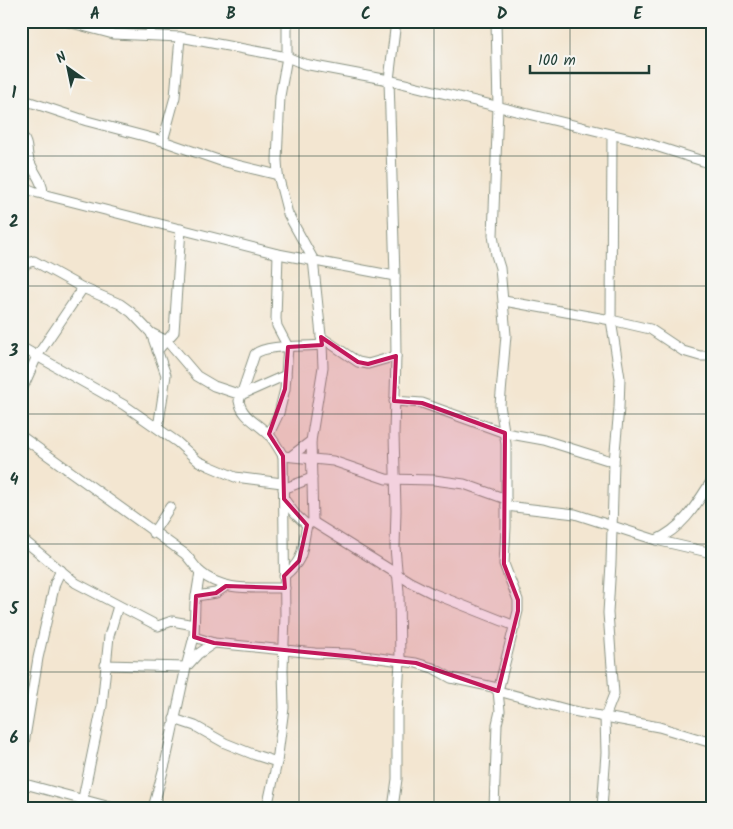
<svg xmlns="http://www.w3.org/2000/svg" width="733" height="829" font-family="Kalam,sans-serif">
	<rect width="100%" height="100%" fill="#f6f6f2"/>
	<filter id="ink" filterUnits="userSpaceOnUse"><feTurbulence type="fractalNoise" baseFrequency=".02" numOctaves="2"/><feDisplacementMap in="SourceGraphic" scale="10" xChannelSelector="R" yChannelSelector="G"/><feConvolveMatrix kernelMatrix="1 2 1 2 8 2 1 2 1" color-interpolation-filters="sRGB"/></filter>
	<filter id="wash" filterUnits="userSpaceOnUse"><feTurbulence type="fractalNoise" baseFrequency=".0096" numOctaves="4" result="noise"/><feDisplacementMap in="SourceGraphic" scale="20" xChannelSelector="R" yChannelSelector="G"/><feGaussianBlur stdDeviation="1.12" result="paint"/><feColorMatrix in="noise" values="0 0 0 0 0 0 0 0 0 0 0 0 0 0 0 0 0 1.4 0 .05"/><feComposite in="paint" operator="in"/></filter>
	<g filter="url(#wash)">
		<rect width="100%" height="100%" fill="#f3e6d1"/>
	</g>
	<g filter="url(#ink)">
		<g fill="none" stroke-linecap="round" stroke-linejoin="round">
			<g stroke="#899282" stroke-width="11">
				<g id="street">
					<path d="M64 21 113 34 180 37 287 57 304 64 389 80 643 142 712 164"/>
					<path d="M287 21V57L280 96 277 160 278 175 288 214 313 259 322 345 323 367 311 441 313 522"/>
					<path d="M150 35 151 21"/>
					<path d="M21 99 87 121 163 141 221 161 278 175"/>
					<path d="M21 134C29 145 26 149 29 160 33 172 43 181 43 193"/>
					<path d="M163 141 175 97 180 37"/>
					<path d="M21 186 38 193 278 254 395 276"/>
					<path d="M21 270 27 263 34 261 83 288 120 304 131 312 151 333 167 341 197 376 214 386 241 395 286 375"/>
					<path d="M504 301 611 320 650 329 683 351 700 356H712"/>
					<path d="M151 333 166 375 158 428"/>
					<path d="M321 337 358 362 368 364 396 356"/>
					<path d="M21 347 124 405 177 442 198 461 209 466 235 477 282 483"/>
					<path d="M157 351 174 332 181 229"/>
					<path d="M21 392 37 356 83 288"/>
					<path d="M394 401 422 403 505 433 544 440 614 462"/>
					<path d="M269 434 279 413 285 389 288 347 277 326 276 319 278 254"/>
					<path d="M21 436 185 554C190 559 195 567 200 572 224 593 256 587 285 588"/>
					<path d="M283 456 333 461 386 479 434 480 464 484 506 499"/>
					<path d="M291 456 311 441"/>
					<path d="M283 489 312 478"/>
					<path d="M284 499 295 514 307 525"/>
					<path d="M506 506 575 514 656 540 712 553"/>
					<path d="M313 522 410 582 432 593 515 626"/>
					<path d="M153 533 170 507"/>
					<path d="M21 538 76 583 158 626 172 621 194 625"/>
					<path d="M656 540C684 527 696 505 712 480"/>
					<path d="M284 576C306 558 301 550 307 525L313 522"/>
					<path d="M196 596 216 593 226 586"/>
					<path d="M194 637 214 643 315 653 349 654 416 663 433 668 451 678 493 687 498 691 573 711 659 727 712 743"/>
					<path d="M105 665 186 667"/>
					<path d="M188 665 198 654 214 643"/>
					<path d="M174 719 195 726 225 743 255 755 277 762"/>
					<path d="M21 762 38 658 55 583 61 570"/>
					<path d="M21 783 114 808"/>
					<path d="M81 808 102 706 109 636 118 606"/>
					<path d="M153 808 166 760 186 667 194 637 195 603 200 572"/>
					<path d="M267 808 277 762 284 708 283 669 285 616 283 456C279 449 275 442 270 436 260 424 242 418 239 401L255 354C266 344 306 347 322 345"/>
					<path d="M393 808 397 779V711L400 661 399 592 395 547 396 510 394 434 396 356 395 276 389 80 396 21"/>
					<path d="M494 808 497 724 500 711 498 691 518 611V600L504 564 506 527V444L500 405 506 335 500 268 496 255 493 235 498 107 496 21"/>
					<path d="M602 808 606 753 605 717 614 694 608 613 611 563 614 462 619 408 620 378 611 320 612 135"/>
				</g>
			</g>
			<use href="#street" stroke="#fff" stroke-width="9"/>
		</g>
	</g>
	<path fill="#c2185b" fill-opacity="0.2" stroke="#c2185b" stroke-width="4" stroke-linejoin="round" d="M321 337 358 362 368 364 396 356 394 401 422 403 505 433 504 564 518 600V611L498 691 416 663 214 643 194 637 196 596 216 593 226 586 285 588 284 576 299 561 307 525 284 499 283 456 269 434 285 389 288 347 322 345Z"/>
	<path fill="none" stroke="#1f3d34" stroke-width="1" stroke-opacity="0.55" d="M163 21V808M299 21V808M434 21V808M570 21V808M21 156H712M21 286H712M21 414H712M21 544H712M21 672H712"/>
	<rect width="733" height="829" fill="none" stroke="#f6f6f2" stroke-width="55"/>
	<g transform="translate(68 68) rotate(327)" stroke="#f6f6f2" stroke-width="4" paint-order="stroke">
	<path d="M0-4L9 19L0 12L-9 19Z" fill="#1f3d34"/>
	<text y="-8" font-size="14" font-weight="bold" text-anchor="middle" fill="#1f3d34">N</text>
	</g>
	<path d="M530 65v8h119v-8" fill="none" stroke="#1f3d34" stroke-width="2.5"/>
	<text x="538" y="65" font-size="15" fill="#1f3d34" stroke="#f6f6f2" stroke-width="4" paint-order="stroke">100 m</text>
	<rect x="28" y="28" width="678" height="774" fill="none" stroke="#1f3d34" stroke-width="2"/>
	<g font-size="16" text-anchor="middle" font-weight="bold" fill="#1f3d34">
		<text x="95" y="19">A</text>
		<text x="231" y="19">B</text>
		<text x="366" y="19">C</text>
		<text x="502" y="19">D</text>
		<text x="638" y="19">E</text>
		<text x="14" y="98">1</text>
		<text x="14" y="227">2</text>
		<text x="14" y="356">3</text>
		<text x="14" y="485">4</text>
		<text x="14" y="614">5</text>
		<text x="14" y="743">6</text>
	</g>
</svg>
